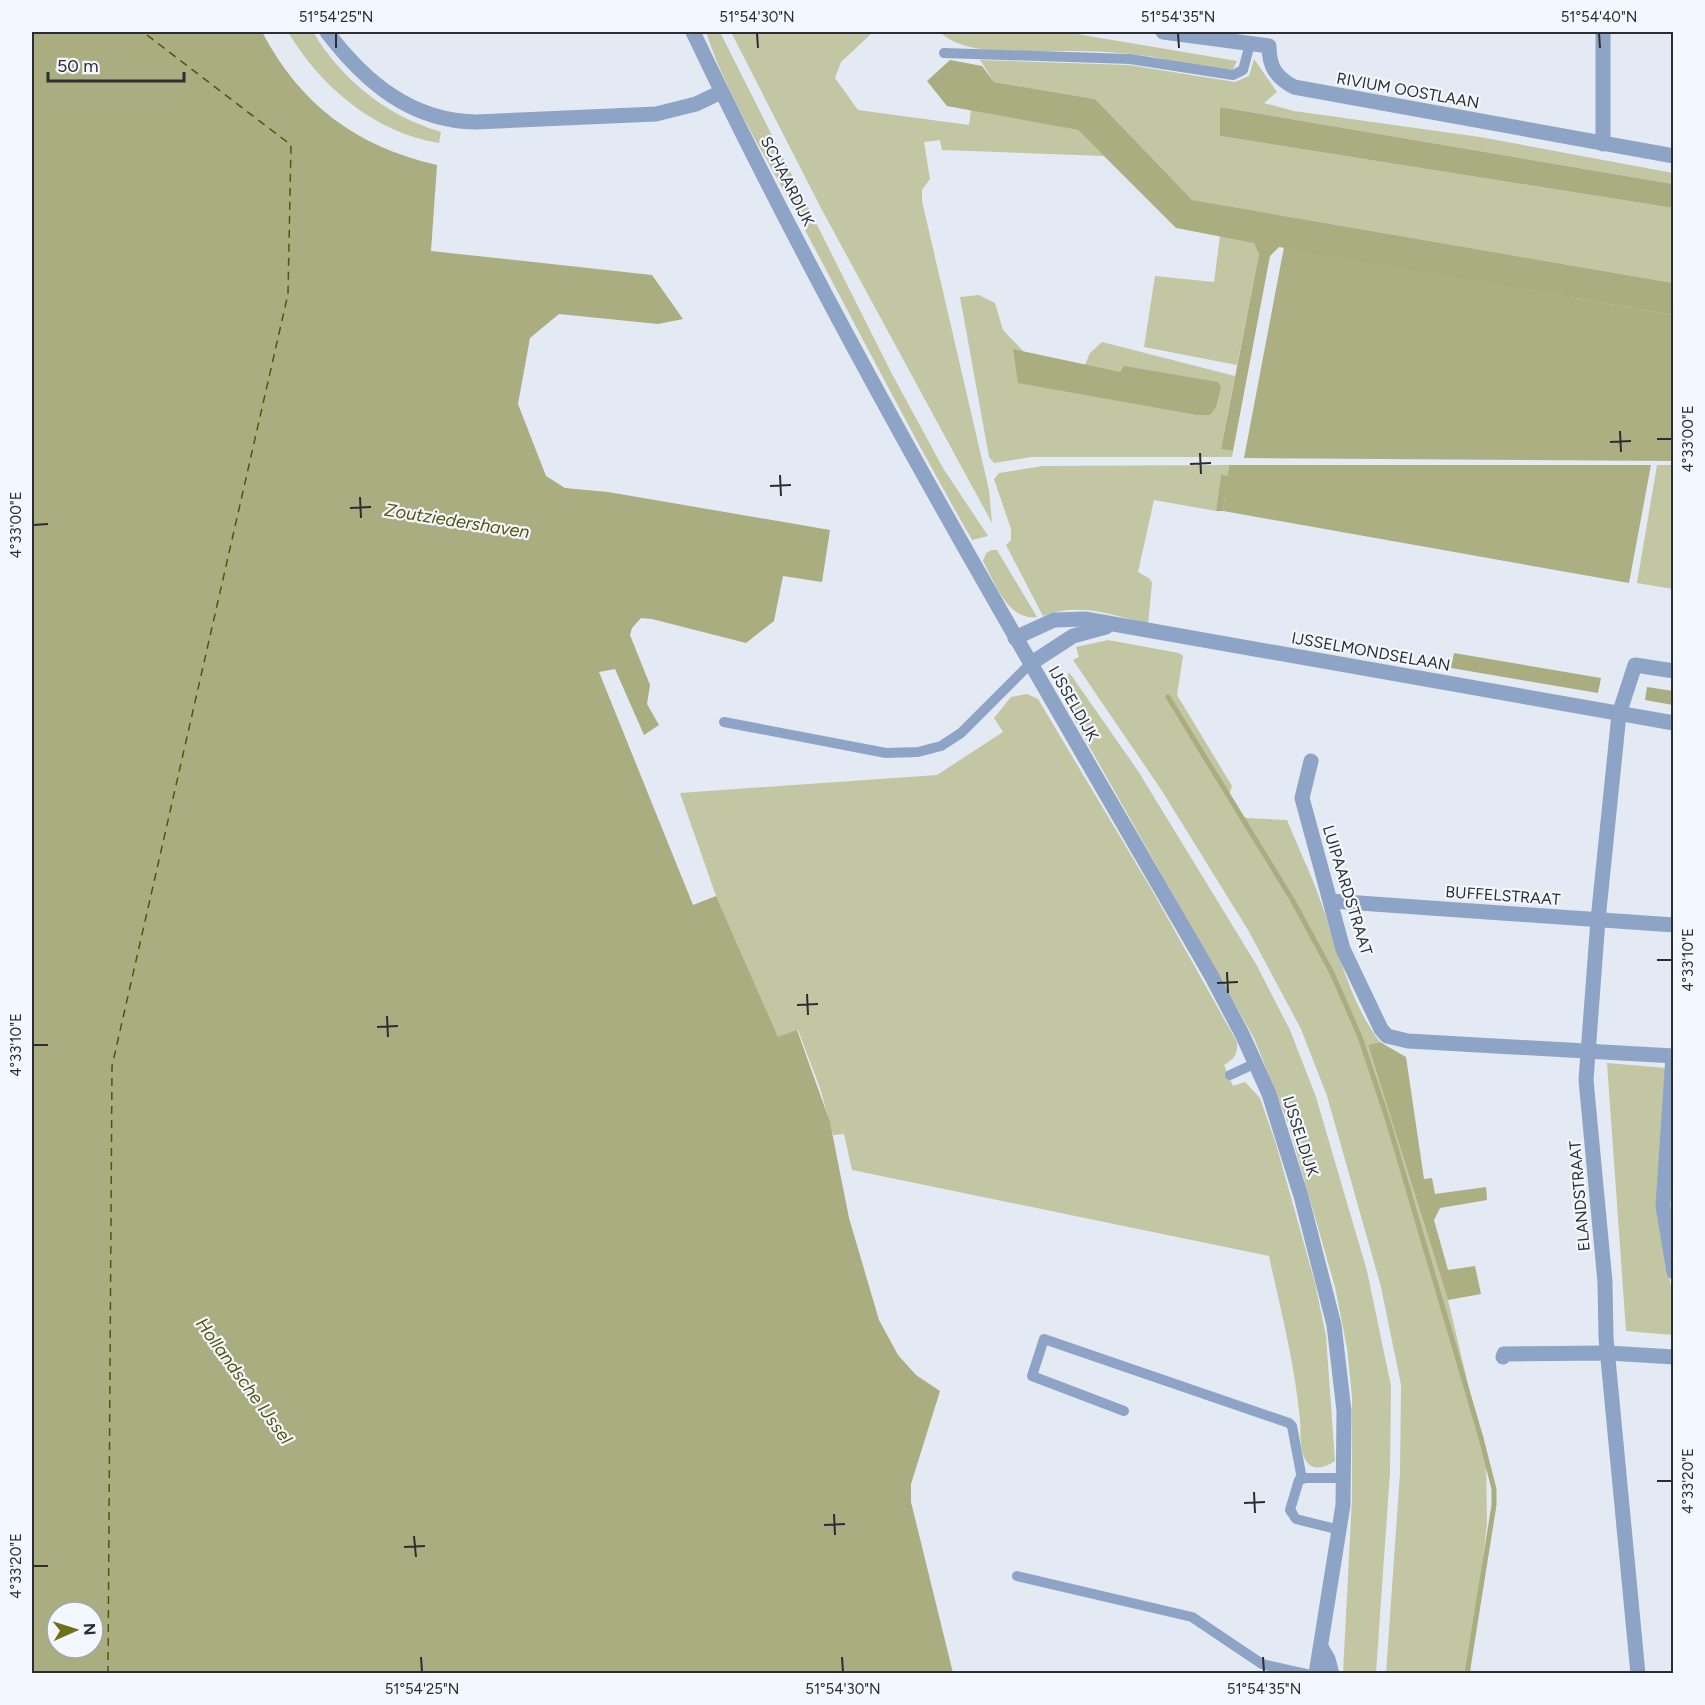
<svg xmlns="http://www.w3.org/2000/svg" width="1705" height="1705" font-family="Figtree,sans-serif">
	<rect width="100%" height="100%" fill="#e4eaf3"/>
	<g fill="#c3c6a2">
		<path d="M288 32H313C342 80 387 116 441 132L439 143C375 133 320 86 288 32Z"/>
		<path d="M706 32H720L892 374 943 468 988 536 972 540C911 433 855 324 797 215 766 157 726 94 706 32Z"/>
		<path d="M731 32H873L841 62 835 78 858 110 969 125 971 110 1078 130 1104 156 942 150 940 140 924 142 930 179 922 190V201L989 490 992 523 822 210Z"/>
		<path d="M940 32H1065L1237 61 1233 69C1215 73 1169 59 1147 56 1120 52 1092 51 1065 51 1030 50 966 58 940 32Z"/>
		<path d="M1254 59 1277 92 1264 103 1294 111 1480 137 1673 173V184L1220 107V136L1673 208V283L1191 200 1095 99 994 82 980 60 1129 65 1235 82 1249 76Z"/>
		<path d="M1220 236 1254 242 1259 254 1237 365 1144 347 1155 276 1214 282Z"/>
		<path d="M979 295 995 303 1003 330 1024 352 1014 350 1120 372 1085 365 1090 353 1102 342 1235 376 1221 449 1233 451 1232 457H1032L994 463 989 457 960 297Z"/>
		<path d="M1229 465 1228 476H1221L1216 511 1154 500 1138 572 1150 579 1152 583 1148 624C1112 615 1079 602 1043 616L1006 545 1011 540V529L994 479 999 473 1043 466Z"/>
		<path d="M1657 465H1673V589L1637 583Z"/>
		<path d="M992 550H997L1037 617C1008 621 995 583 983 561L986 553Z"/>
		<path d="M1108 640 1179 653 1183 656 1177 695 1232 786 1229 796 1238 814 1247 818 1287 820C1298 847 1311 874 1321 902 1338 949 1349 1001 1380 1042L1368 1045 1448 1300 1486 1460 1487 1523 1470 1673H1386L1400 1473 1401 1385 1381 1287 1327 1096 1301 1029 1248 930 1162 791 1073 660 1079 657 1076 647Z"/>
		<path d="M1069 672 1138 771 1256 964 1290 1030 1316 1097 1367 1271 1391 1386 1390 1472 1376 1673H1343L1352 1499V1397L1347 1348 1335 1287 1288 1123 1254 1038 1063 700Z"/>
		<path d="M1027 694 1038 699 1153 892 1237 1042C1238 1055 1234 1059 1224 1065L1233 1086 1245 1082 1260 1098 1276 1144 1315 1283 1326 1336 1335 1461C1326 1467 1314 1472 1306 1461 1299 1451 1301 1431 1300 1420 1295 1365 1281 1311 1269 1256L852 1170 844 1134 833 1135 820 1088 798 1030 778 1038 716 896 680 793 937 775 1003 732 994 718 1011 697Z"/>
		<path d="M1607 1063 1666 1068 1658 1205 1673 1300V1335L1626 1331Z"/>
	</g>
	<g fill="#acaf81">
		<path d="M1284 247 1673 315V461L1244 458Z"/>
		<path d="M1229 465H1651L1629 583 1223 511Z"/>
		<path d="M1380 1042 1406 1057 1424 1179 1432 1178 1435 1194 1486 1187 1487 1200 1440 1208 1434 1220 1448 1270 1475 1266 1481 1294 1448 1300 1368 1045Z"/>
	</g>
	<g fill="#aaad7f" fill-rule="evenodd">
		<path d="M32 32H262C301 105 355 146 437 165L431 251 652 275 683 319 658 324 559 314 530 338 518 404 546 476 565 488 608 492 830 530 822 582 783 576 774 621 746 643 652 619 641 618 632 628 630 635 650 685 647 704 659 725 644 735 615 669 599 672 693 905 716 896 778 1037 797 1030 830 1122 849 1218 879 1320 898 1355 916 1375 940 1391 911 1484V1502L953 1673H32ZM57 1612H93V1648H57Z"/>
		<path d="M950 60 982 66 994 82 1095 99 1192 200 1673 283V315L1279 247 1270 256 1233 451 1221 449 1259 254 1254 243 1176 228 1078 130 947 106 927 81Z"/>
		<path d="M1220 107 1673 184V208L1220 136Z"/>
		<path d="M1013 349 1120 372 1124 366 1218 382 1221 387 1216 407 1210 415H1197L1018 383Z"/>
		<path d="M1221 475 1228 476 1223 511H1216Z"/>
		<path d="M1454 653 1601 678 1598 693 1451 668Z"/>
		<path d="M1647 687 1673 691V705L1645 700Z"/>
	</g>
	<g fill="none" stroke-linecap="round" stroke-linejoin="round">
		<path stroke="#aaad7f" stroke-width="5" d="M1168 697 1293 901 1332 973 1360 1037 1388 1121 1481 1438 1494 1489V1505L1467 1674"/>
		<path stroke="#545607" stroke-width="1.5" stroke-dasharray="8 6" stroke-linecap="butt" d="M108 1674 112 1066 288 294 291 145 143 32"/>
		<g stroke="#8ea4c6" stroke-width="10">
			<path d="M944 53 1130 59 1233 75 1243 70 1250 44"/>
			<path d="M724 722 886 753 918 752 941 746 961 733 1030 664"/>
			<path d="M1230 1075 1256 1063"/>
			<path d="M1124 1411 1032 1376 1044 1339 1289 1423 1292 1426 1302 1479"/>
			<path d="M1340 1530 1296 1519 1290 1510 1299 1480 1306 1478H1344"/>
			<path d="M1017 1576 1192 1617 1262 1664 1306 1674"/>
		</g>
		<g stroke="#8ea4c6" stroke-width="15">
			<path d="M327 32C365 82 411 121 476 122L656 114 696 104 721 92"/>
			<path d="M1163 32 1269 46C1269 67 1276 77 1294 87L1674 156"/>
			<path d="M1603 144V32"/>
			<path d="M1311 761 1302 798 1343 949 1381 1029 1387 1036 1408 1041 1674 1056"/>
			<path d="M1331 901 1674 925"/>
			<path d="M1673 1056 1663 1206 1674 1272"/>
			<path d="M1503 1357 1504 1354 1608 1353 1674 1357"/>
			<path d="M1638 1674 1606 1338 1605 1282 1586 1080 1598 920 1619 714 1635 665 1674 671"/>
		</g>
		<g stroke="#8ea4c6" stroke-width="15">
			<path d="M693 32C847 356 1032 665 1212 977L1243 1036 1269 1094 1301 1196 1334 1325 1344 1411 1343 1505 1316 1674"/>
			<path d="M1015 638 1054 620 1085 619 1674 723"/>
			<path d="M1030 664 1073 636 1106 627"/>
			<path d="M1321 1647 1328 1659 1332 1674"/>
		</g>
	</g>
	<path fill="none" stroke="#2b2d30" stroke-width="2" d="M336 33V48M757 33 758 48M1178 33 1179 48M1599 33 1600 48M1620 431 1621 452M1657 439H1672M1610 442 1631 441M1200 453 1201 474M1190 464 1211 463M780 475 781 496M770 486 791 485M360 497 361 518M350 508 371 507M33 525 48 524M1657 960H1672M1227 972 1228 993M1217 983 1238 982M807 994 808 1015M797 1005 818 1004M387 1016 388 1037M377 1027 398 1026M33 1045H48M1657 1481H1672M1254 1492 1255 1513M1244 1503 1265 1502M834 1514 835 1535M824 1525 845 1524M414 1536 416 1557M404 1547 425 1546M33 1566H48M421 1657 422 1672M842 1657 843 1672M1263 1657 1264 1672"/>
	<g text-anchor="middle" stroke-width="4.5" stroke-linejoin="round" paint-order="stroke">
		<g font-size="16" fill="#2b2d30" stroke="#f3f7ff">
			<text transform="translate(1408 90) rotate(10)" y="6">RIVIUM OOSTLAAN</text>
			<text transform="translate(788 181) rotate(63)" y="6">SCHAARDIJK</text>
			<text transform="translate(1371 651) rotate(10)" y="6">IJSSELMONDSELAAN</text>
			<text transform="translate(1074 703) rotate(60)" y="6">IJSSELDIJK</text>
			<text transform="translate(1348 890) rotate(73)" y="6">LUIPAARDSTRAAT</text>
			<text transform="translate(1503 895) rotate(4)" y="6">BUFFELSTRAAT</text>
			<text transform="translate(1301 1136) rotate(72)" y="6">IJSSELDIJK</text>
			<text transform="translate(1579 1196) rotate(-95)" y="6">ELANDSTRAAT</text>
		</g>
		<g font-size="18" font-style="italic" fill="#545607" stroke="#f3f7ff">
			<text transform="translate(457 521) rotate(9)" y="6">Zoutziedershaven</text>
			<text transform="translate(244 1381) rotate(54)" y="6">Hollandsche IJssel</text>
		</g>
	</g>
	<rect width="1705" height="1705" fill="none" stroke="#f3f7ff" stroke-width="66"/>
	<g transform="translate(75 1630) rotate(87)"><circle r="28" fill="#f3f7ff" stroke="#a3a6ac" stroke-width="1.5"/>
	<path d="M0-4.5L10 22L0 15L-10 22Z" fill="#6e7116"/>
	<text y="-9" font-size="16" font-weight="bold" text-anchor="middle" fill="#2b2d30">N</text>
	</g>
	<path d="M48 72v9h136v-9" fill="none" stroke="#2b2d30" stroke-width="3"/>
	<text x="57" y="72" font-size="18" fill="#2b2d30" stroke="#f3f7ff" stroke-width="4.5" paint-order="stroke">50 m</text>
	<rect x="33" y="33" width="1639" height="1639" fill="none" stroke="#2b2d30" stroke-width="2"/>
	<g font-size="15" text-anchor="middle" fill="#2b2d30">
		<text x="336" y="22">51°54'25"N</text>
		<text x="757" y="22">51°54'30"N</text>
		<text x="1178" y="22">51°54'35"N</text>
		<text x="1599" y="22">51°54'40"N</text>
		<text transform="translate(1688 439) rotate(-90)" y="5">4°33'00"E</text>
		<text transform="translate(16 525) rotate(-90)" y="5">4°33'00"E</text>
		<text transform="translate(1688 960) rotate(-90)" y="5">4°33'10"E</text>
		<text transform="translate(16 1045) rotate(-90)" y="5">4°33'10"E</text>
		<text transform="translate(1688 1481) rotate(-90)" y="5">4°33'20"E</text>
		<text transform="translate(16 1566) rotate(-90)" y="5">4°33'20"E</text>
		<text x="422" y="1694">51°54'25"N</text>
		<text x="843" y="1694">51°54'30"N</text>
		<text x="1264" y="1694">51°54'35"N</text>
	</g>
</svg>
